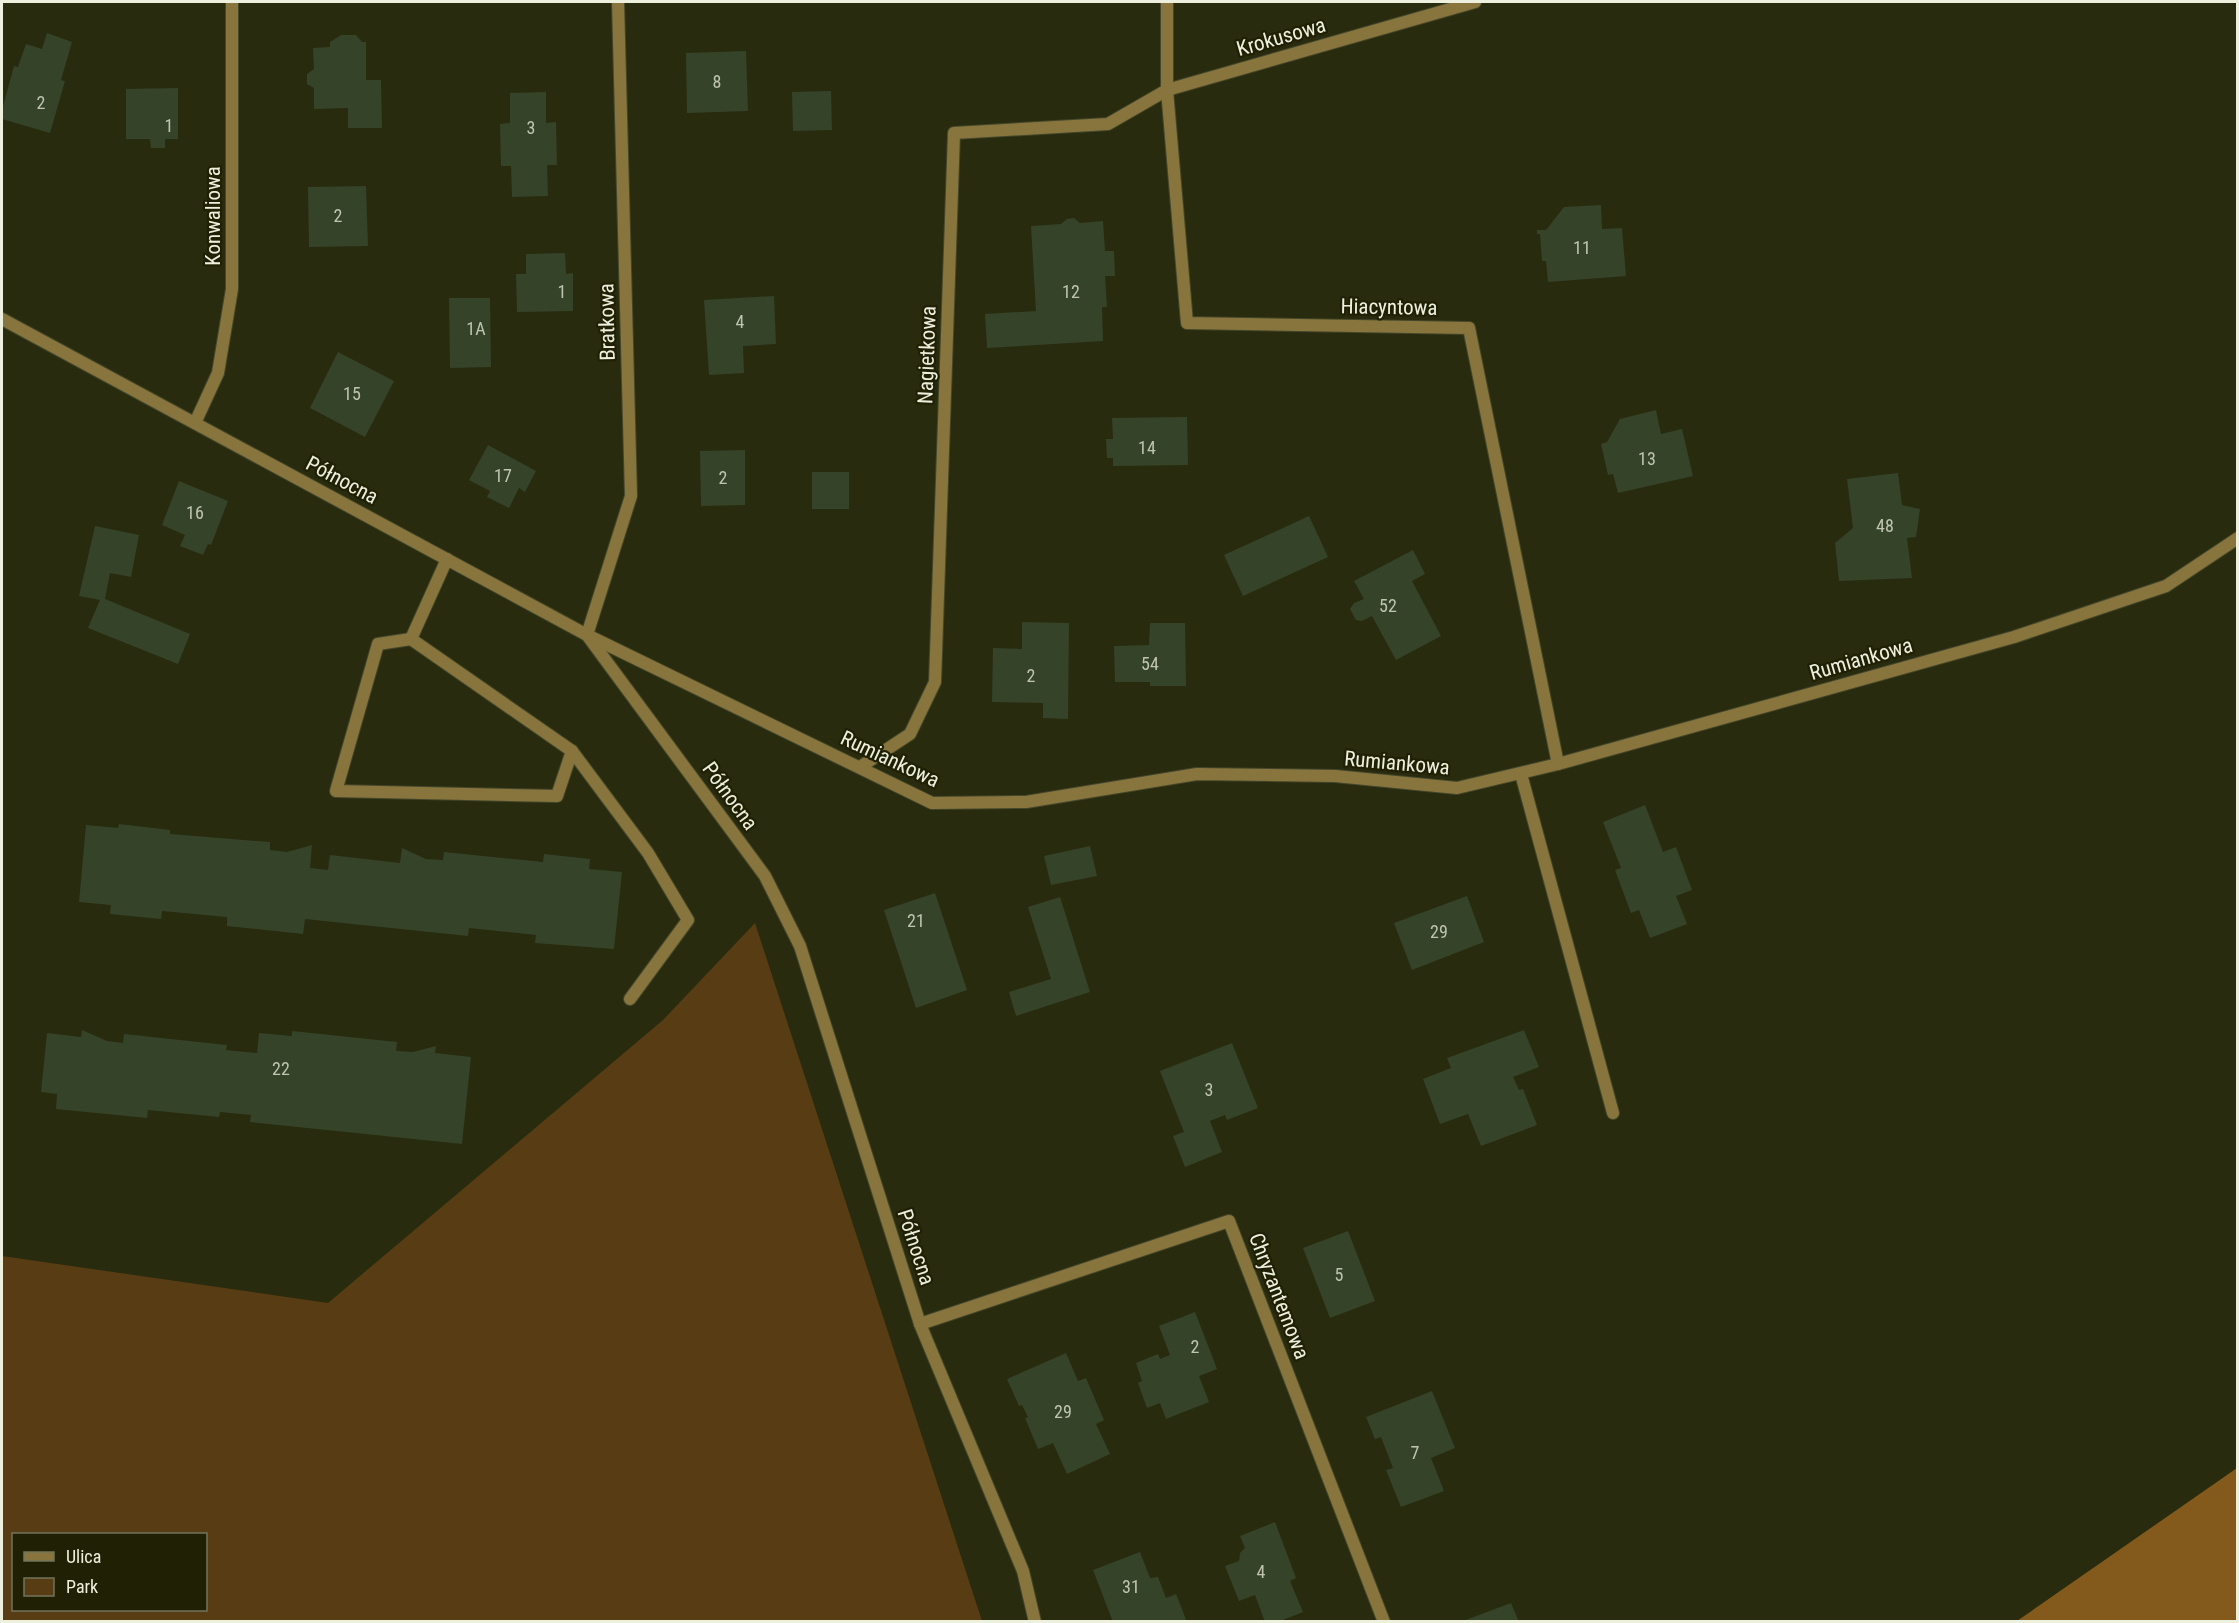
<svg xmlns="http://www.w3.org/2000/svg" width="2239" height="1623" font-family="'Roboto Condensed',sans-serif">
	<rect width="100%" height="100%" fill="#292b0e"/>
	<path fill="#573c14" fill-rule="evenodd" d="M755 923 982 1621H2V1256L328 1303 663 1020ZM14 1534H206V1610H14Z"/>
	<path fill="#835a1c" d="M2237 1468V1621H2017Z"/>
	<g fill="#354329">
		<path d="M47 33 72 42 61 80 65 81 50 133 2 119V110L14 66 18 67 26 44 42 49Z"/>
		<path d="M341 35H356L362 42H366V80H381L382 128H348V108L314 109V88L307 84V74L314 69 313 48 330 47V42Z"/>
		<path d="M746 51 748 111 687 113 686 53Z"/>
		<path d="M178 88V139H165V148H151L150 139H126V89Z"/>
		<path d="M831 91 832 130 793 131 792 92Z"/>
		<path d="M546 92V123L556 122 557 165H547L548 196 512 197 511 166H501L500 124 510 123V93Z"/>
		<path d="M366 186 368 246 309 247 308 187Z"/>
		<path d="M1601 205 1602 229 1622 228 1626 276 1548 282 1546 261H1542L1540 234H1537V230H1546L1564 207Z"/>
		<path d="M1074 218 1080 223 1103 221 1105 251H1114L1115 276H1105L1107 307H1102L1103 341 987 348 985 314 1036 311 1031 226 1061 224 1067 219Z"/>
		<path d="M565 253 566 274 573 273V311L517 312 516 274H526V254Z"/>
		<path d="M774 296 776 344 743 346 744 373 709 375 704 300Z"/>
		<path d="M449 298H490L491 367 450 368Z"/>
		<path d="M338 352 394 381 365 437 310 408Z"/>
		<path d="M1656 410 1661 434 1682 429 1693 476 1618 493 1613 474 1608 475 1601 444 1607 442 1620 419Z"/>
		<path d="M1187 417 1188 465 1113 466V458H1107L1106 439H1113L1112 418Z"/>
		<path d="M488 445 536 471 525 492 519 488 509 508 487 497 490 491 469 480Z"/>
		<path d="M745 450V505L701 506 700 451Z"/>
		<rect x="812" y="472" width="37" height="37"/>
		<path d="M1898 473 1902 505 1920 509 1916 537 1907 538 1912 578 1839 581 1835 543 1853 528 1847 479Z"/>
		<path d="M179 481 228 501 211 545 208 544 203 555 180 546 185 535 162 525Z"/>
		<path d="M1309 516 1328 557 1243 596 1224 555Z"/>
		<path d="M95 526 139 535 131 577 110 573 105 599 190 634 178 664 88 628 100 600 79 596Z"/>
		<path d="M1413 550 1425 574 1412 581 1441 636 1396 660 1372 616 1362 621 1356 620 1350 609 1354 603 1364 599 1354 581Z"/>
		<path d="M1022 622 1069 623 1068 719 1043 718V703L992 702 993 648 1022 649Z"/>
		<path d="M1150 623H1185L1186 686H1150V682H1115L1114 646 1149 645Z"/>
		<path d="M1645 805 1663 852 1676 847 1692 890 1676 896 1687 924 1650 938 1639 910 1631 913 1615 870 1621 868 1603 822Z"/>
		<path d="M119 824 170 830V834L270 842V850L287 852 312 845 310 868 328 870 330 855 400 863 402 848 426 859 443 860 444 852 543 862 544 854 590 859 589 869 622 872 614 949 535 943 536 935 469 928 468 936 305 919 303 934 227 926V917L162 911 161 919 110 914 111 905 79 902 86 825 118 828Z"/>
		<path d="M1090 846 1097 876 1051 885 1044 856Z"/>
		<path d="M935 893 967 990 916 1008 884 910Z"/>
		<path d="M1467 896 1484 942 1412 970 1394 923Z"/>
		<path d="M1060 897 1090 992 1016 1016 1009 992 1051 979 1028 907Z"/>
		<path d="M82 1030 107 1041 123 1043 124 1034 227 1045 226 1050 257 1053 259 1033 292 1036V1031L397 1042 396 1051 413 1052 436 1046 435 1053 471 1057 462 1144 250 1122 251 1115 220 1112 219 1117 148 1110 147 1118 56 1109 57 1094 41 1092 47 1033 81 1037Z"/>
		<path d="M1524 1030 1539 1067 1513 1077 1519 1090 1523 1089 1537 1125 1481 1146 1468 1114 1440 1124 1423 1079 1451 1068 1447 1058Z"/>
		<path d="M1232 1043 1258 1108 1227 1120 1225 1115 1210 1121 1222 1152 1185 1167 1173 1136 1184 1132 1160 1071Z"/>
		<path d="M1348 1231 1375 1301 1330 1318 1303 1248Z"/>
		<path d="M1195 1312 1217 1369 1199 1376 1209 1402 1166 1419 1160 1403 1147 1408 1138 1383 1142 1381 1136 1363 1158 1354 1160 1359 1170 1355 1159 1326Z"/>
		<path d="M1066 1353 1078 1381 1086 1378 1104 1420 1096 1424 1110 1454 1067 1474 1053 1443 1038 1449 1025 1418 1028 1417 1022 1405 1019 1406 1007 1379Z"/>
		<path d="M1432 1391 1455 1448 1431 1458 1444 1491 1401 1507 1386 1470 1393 1468 1381 1437 1375 1439 1366 1417Z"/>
		<path d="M1275 1522 1296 1578 1290 1581 1303 1612 1278 1622H1265L1255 1595 1239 1601 1225 1566 1239 1561 1240 1553 1245 1548 1240 1536Z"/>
		<path d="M1140 1552 1150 1578 1158 1577 1166 1598 1176 1594 1187 1622H1113L1093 1570Z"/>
		<path d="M1511 1603 1519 1622H1463V1621Z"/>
	</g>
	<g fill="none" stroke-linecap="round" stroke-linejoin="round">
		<g stroke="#45472b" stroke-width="14">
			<g id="service">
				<path d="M447 559 411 639 572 751 648 853 688 920 630 999"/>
				<path d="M411 639 378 644 336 791 557 796 572 751"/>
				<path d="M1521 774 1613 1113"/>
			</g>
		</g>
		<g stroke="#45472b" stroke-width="14">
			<g id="minor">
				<path d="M618 2 631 496 587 635 932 803 1026 802 1197 774 1335 776 1457 788 1558 764 2014 637 2166 586 2238 538"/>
				<path d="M1167 2V90L1187 323 1469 328 1558 764"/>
				<path d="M2 319 587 635 765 876 800 946 920 1324 1023 1571 1035 1622"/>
				<path d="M195 423 218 373 232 289V2"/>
				<path d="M860 767 910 734 935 682 954 133 1108 124 1167 90 1475 2"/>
				<path d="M920 1324 1229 1221 1384 1622"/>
			</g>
		</g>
		<use href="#service" stroke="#87753d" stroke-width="12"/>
		<use href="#minor" stroke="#87753d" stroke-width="12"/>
	</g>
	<g text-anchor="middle" stroke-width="4.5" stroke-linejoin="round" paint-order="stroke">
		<g font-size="18" fill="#c0c5b1">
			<text x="717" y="88">8</text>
			<text x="41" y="109">2</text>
			<text x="169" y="132">1</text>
			<text x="531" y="134">3</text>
			<text x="338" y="222">2</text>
			<text x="1582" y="254">11</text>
			<text x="562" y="298">1</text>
			<text x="1071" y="298">12</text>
			<text x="740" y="328">4</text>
			<text x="476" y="335">1A</text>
			<text x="352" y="400">15</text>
			<text x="1147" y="454">14</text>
			<text x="1647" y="465">13</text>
			<text x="503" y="482">17</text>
			<text x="723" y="484">2</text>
			<text x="195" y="519">16</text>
			<text x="1885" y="532">48</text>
			<text x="1388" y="612">52</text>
			<text x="1150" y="670">54</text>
			<text x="1031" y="682">2</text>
			<text x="916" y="927">21</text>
			<text x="1439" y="938">29</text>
			<text x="281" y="1075">22</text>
			<text x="1209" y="1096">3</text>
			<text x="1339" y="1281">5</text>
			<text x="1195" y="1353">2</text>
			<text x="1063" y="1418">29</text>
			<text x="1415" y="1459">7</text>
			<text x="1261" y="1578">4</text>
			<text x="1131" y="1593">31</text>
		</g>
		<g font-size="21" fill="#eef0de" stroke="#202104">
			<text transform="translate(1281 37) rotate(-16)" y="7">Krokusowa</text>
			<text transform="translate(213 216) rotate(-90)" y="7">Konwaliowa</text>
			<text transform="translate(1389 307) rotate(1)" y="7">Hiacyntowa</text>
			<text transform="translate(607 322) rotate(-91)" y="7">Bratkowa</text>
			<text transform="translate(927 355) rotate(-88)" y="7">Nagietkowa</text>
			<text transform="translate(342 480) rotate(28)" y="7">Północna</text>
			<text transform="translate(1861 659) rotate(-16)" y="7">Rumiankowa</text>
			<text transform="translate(890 759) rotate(25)" y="7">Rumiankowa</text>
			<text transform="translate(1397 763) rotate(5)" y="7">Rumiankowa</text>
			<text transform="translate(730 796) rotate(54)" y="7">Północna</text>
			<text transform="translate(916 1247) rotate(72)" y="7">Północna</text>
			<text transform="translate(1279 1296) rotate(69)" y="7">Chryzantemowa</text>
		</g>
	</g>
	<rect width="2239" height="1623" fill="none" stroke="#eef0de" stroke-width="6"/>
	<rect x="12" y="1533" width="195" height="78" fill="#202104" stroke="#72745b" stroke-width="1.5"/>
	<rect x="24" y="1552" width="30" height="9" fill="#87753d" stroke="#72745b" stroke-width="1.5"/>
	<text x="66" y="1563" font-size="18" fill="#eef0de">Ulica</text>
	<rect x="24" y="1578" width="30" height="18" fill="#573c14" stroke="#72745b" stroke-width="1.5"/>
	<text x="66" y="1593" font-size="18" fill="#eef0de">Park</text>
</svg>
